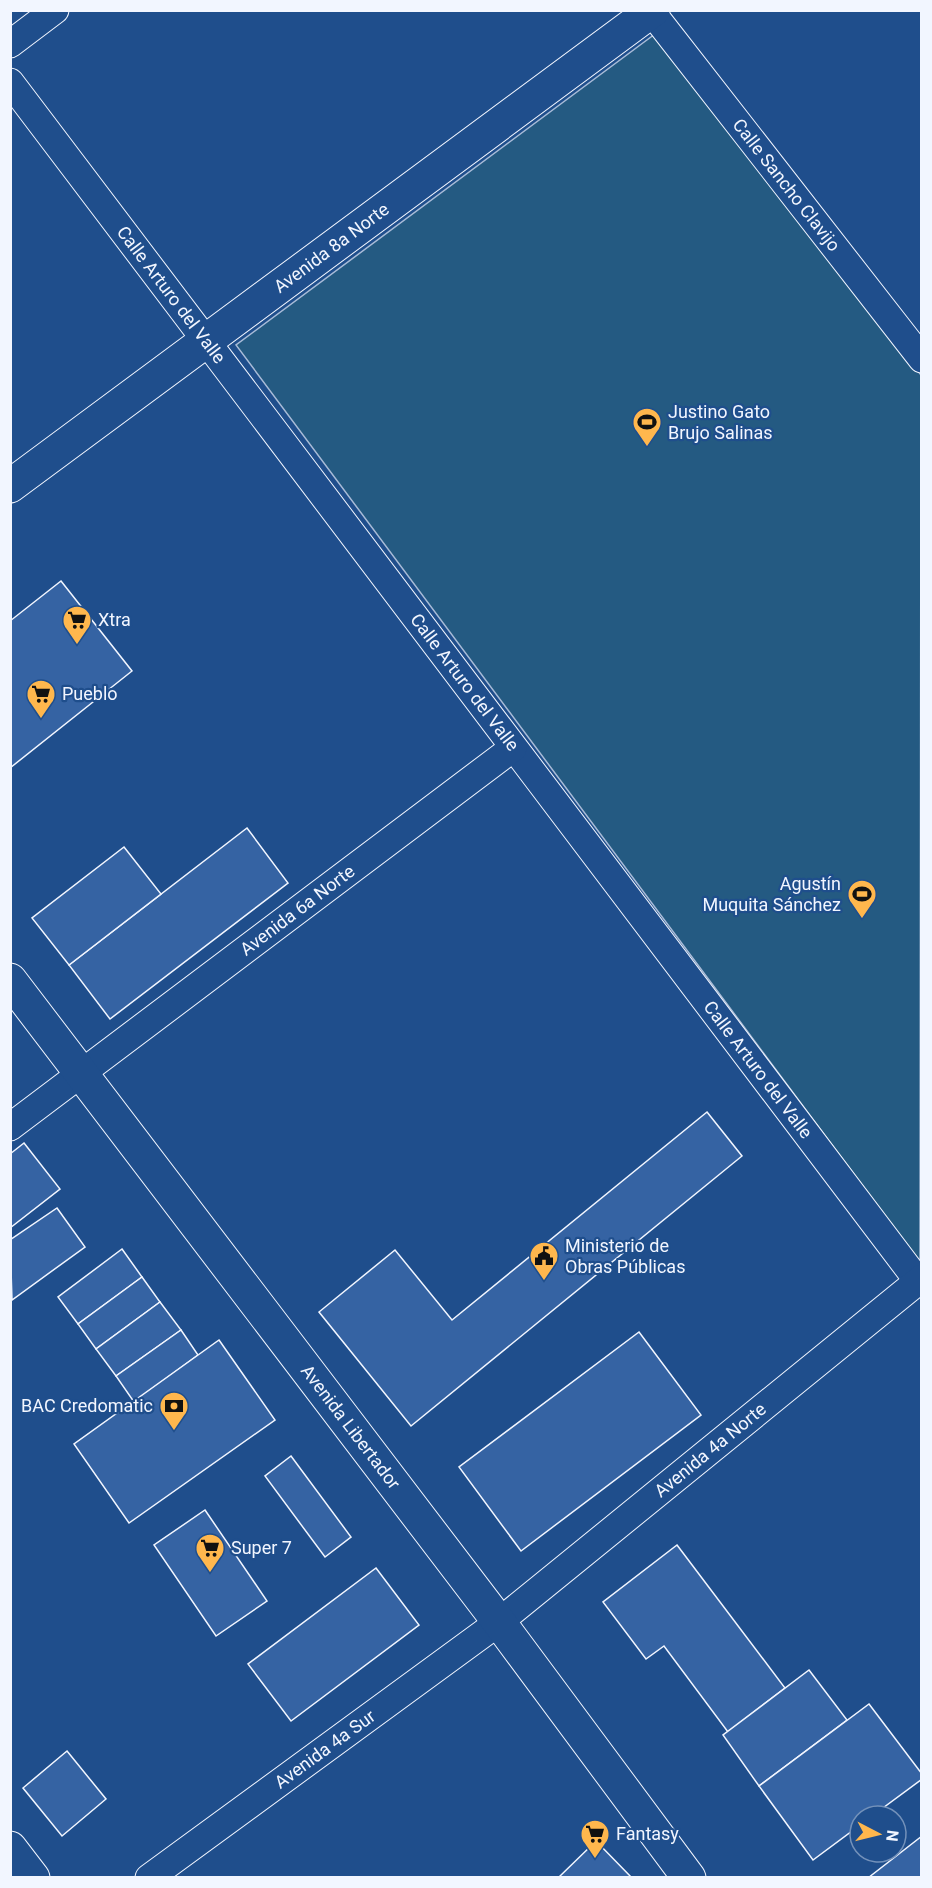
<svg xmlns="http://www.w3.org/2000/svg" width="932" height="1888" font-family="Roboto,sans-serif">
	<rect width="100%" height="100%" fill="#1f4e8c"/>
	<path fill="#245a82" stroke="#a8bbd7" stroke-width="1.5" d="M655 34 921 375 920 1263 236 345Z"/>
	<g fill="#3563a3" stroke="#f2f6ff" stroke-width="1.5">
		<path d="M61 581 132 671 10 768V621Z"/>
		<path d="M247 828 288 883 110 1019 69 965Z"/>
		<path d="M124 847 161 894 69 965 32 918Z"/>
		<path d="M707 1112 742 1156 411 1426 319 1312 395 1250 452 1320Z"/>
		<path d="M24 1143 60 1189 10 1228V1154Z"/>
		<path d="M57 1208 85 1247 12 1300 10 1240Z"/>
		<path d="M122 1249 142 1277 78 1324 58 1297Z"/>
		<path d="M142 1277 160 1302 96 1349 78 1324Z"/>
		<path d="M160 1302 181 1330 116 1376 96 1349Z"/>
		<path d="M181 1330 198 1355 134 1402 116 1376Z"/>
		<path d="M639 1332 701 1415 521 1551 459 1467Z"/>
		<path d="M219 1340 275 1420 129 1523 74 1444Z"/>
		<path d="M291 1456 351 1537 325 1557 265 1476Z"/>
		<path d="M205 1510 267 1601 216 1636 154 1545Z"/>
		<path d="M677 1545 785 1688 728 1732 664 1646 646 1659 603 1602Z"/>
		<path d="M376 1568 419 1625 291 1721 248 1664Z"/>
		<path d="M809 1670 847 1720 759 1786 723 1735Z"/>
		<path d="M869 1704 922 1774V1779L872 1816H860V1825L813 1860 759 1786Z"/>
		<path d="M67 1751 106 1799 62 1836 23 1788Z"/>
		<path d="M922 1836V1878H868Z"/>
		<path d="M596 1841 632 1878H558Z"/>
	</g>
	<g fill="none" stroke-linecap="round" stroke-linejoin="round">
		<g stroke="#f2f6ff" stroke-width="29">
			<g id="minor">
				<path id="s1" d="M650 10 922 359"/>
				<path d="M10 44 55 10"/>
				<path id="s2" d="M10 82 918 1281"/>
				<path id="s3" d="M10 1127 513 748"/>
				<path id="s4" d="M149 1878 499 1622 922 1278"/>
			</g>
		</g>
		<g stroke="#f2f6ff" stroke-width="35">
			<g id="tertiary">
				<path id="s5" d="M10 486 653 10"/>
			</g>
		</g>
		<g stroke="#f2f6ff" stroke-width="35">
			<g id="trunk">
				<path id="s6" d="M10 980 499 1622 689 1878"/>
				<path d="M10 1848 33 1878"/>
			</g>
		</g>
		<use href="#minor" stroke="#1f4e8c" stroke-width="27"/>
		<use href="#tertiary" stroke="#1f4e8c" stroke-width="33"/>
		<use href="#trunk" stroke="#1f4e8c" stroke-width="33"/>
	</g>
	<defs>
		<g id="stadium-pin" transform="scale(1.5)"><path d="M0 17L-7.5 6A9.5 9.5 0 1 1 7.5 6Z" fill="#ffb74d" stroke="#1f4e8c"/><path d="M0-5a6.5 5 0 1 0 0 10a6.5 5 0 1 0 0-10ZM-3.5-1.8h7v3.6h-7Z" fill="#111"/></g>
		<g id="supermarket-pin" transform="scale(1.5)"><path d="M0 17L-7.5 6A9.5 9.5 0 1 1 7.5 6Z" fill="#ffb74d" stroke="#1f4e8c"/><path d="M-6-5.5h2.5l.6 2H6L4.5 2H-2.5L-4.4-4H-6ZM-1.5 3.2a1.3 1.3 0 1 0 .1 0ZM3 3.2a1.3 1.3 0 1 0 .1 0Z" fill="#111"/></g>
		<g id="civic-pin" transform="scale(1.5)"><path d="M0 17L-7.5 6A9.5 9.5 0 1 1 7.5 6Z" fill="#ffb74d" stroke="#1f4e8c"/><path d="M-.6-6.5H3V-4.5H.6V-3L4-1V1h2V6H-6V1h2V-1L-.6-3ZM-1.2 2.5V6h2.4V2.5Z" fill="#111"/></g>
		<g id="bank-pin" transform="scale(1.5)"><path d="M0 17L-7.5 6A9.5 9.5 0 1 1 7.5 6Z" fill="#ffb74d" stroke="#1f4e8c"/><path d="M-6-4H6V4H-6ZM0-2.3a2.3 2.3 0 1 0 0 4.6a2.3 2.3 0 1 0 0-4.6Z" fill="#111"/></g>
	</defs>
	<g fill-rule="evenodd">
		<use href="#stadium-pin" x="647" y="422"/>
		<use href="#supermarket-pin" x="77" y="620"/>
		<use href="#supermarket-pin" x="41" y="694"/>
		<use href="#stadium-pin" x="862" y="894"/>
		<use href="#civic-pin" x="544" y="1256"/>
		<use href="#bank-pin" x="174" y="1406"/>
		<use href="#supermarket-pin" x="210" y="1548"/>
		<use href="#supermarket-pin" x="595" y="1834"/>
	</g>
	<g text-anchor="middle" stroke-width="4.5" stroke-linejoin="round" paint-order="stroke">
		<g font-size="18" fill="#f2f6ff" stroke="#1f4e8c">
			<text dy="6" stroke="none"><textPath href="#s1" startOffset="222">Calle Sancho Clavijo</textPath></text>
			<text dy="6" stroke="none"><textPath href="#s5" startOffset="400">Avenida 8a Norte</textPath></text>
			<text dy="6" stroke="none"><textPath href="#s2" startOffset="267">Calle Arturo del Valle</textPath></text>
			<text dy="6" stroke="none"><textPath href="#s2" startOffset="753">Calle Arturo del Valle</textPath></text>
			<text dy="6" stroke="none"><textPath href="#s3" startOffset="360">Avenida 6a Norte</textPath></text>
			<text dy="6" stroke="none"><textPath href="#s2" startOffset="1239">Calle Arturo del Valle</textPath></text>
			<text dy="6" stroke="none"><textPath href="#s6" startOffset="562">Avenida Libertador</textPath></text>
			<text dy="6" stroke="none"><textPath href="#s4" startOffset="706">Avenida 4a Norte</textPath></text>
			<text dy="6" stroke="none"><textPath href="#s4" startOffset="218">Avenida 4a Sur</textPath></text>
		</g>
		<g font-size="18" fill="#f2f6ff" stroke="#1f4e8c" text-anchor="start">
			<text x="668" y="418">Justino Gato<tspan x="668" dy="21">Brujo Salinas</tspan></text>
			<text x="98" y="626">Xtra</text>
			<text x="62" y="700">Pueblo</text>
			<text x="841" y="890" text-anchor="end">Agustín<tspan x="841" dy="21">Muquita Sánchez</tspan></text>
			<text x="565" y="1252">Ministerio de<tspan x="565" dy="21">Obras Públicas</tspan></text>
			<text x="153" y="1412" text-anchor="end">BAC Credomatic</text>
			<text x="231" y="1554">Super 7</text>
			<text x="616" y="1840">Fantasy</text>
		</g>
	</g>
	<rect width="932" height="1888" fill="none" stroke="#f2f6ff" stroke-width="24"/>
	<g transform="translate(878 1834) rotate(97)"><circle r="28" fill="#1f4e8c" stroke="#7391ba" stroke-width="1.5"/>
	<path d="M0-4.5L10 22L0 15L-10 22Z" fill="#ffb74d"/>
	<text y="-9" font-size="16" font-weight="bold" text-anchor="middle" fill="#f2f6ff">N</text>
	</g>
</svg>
